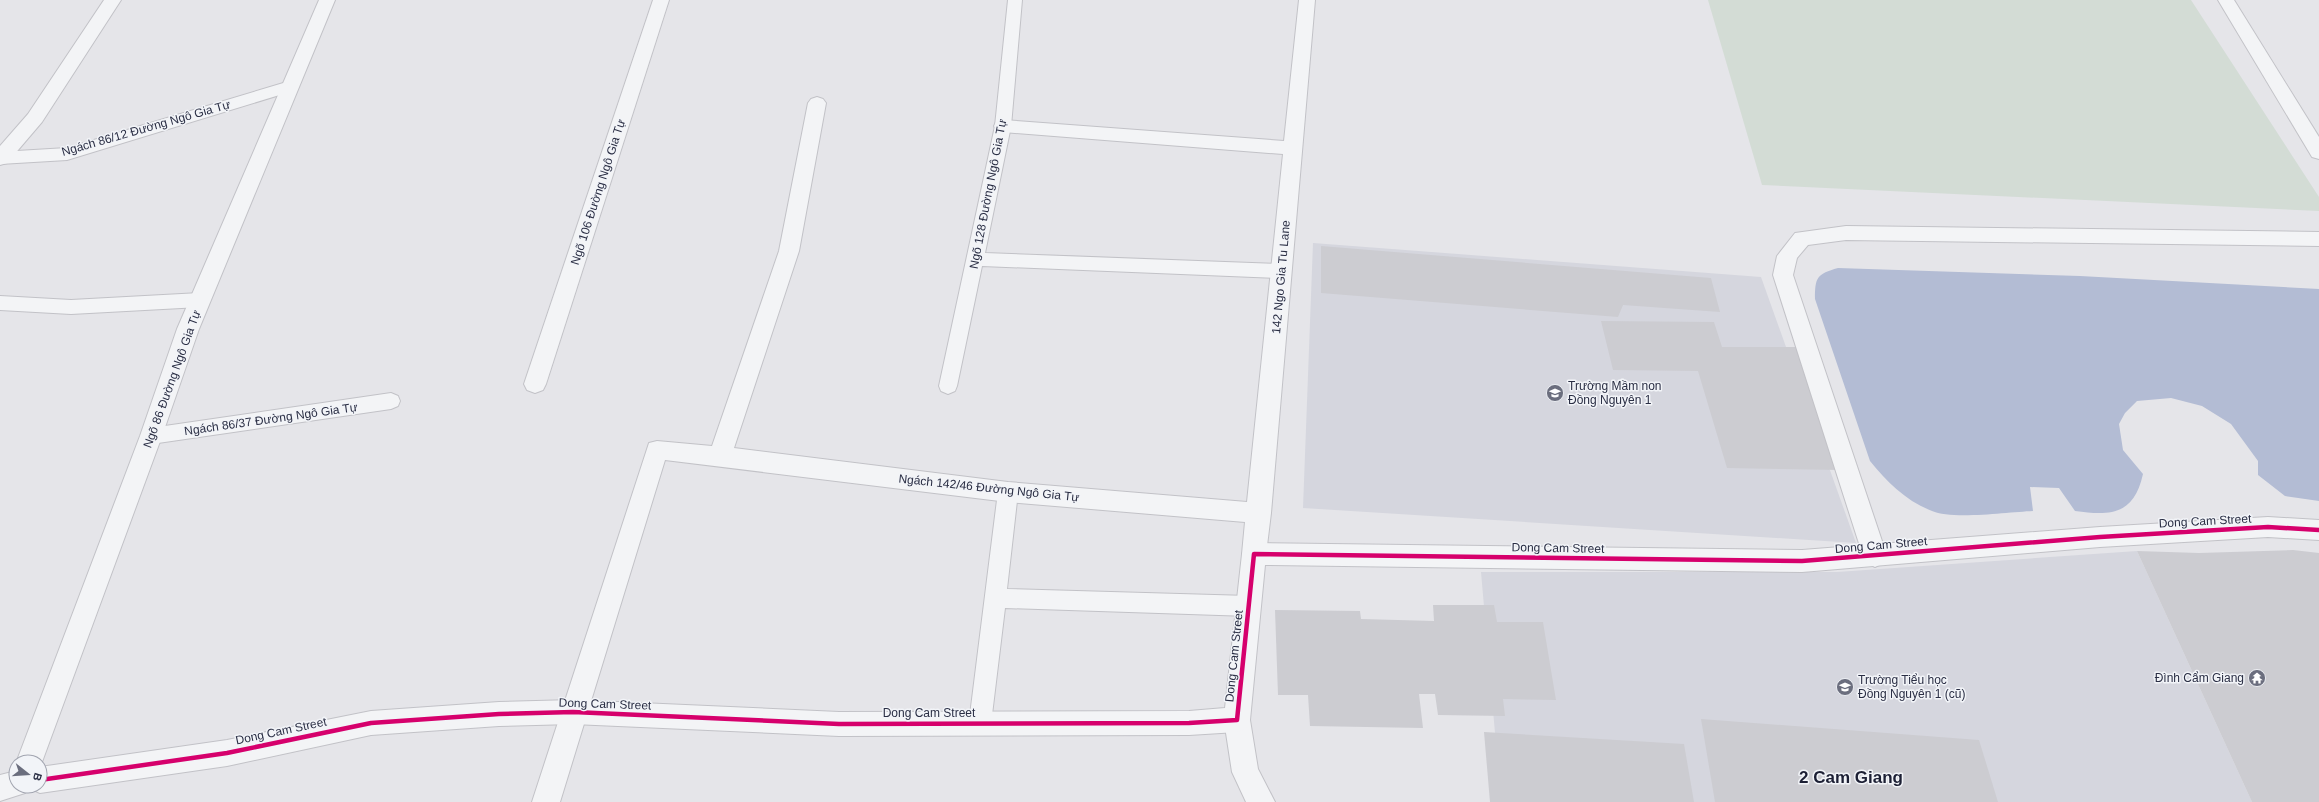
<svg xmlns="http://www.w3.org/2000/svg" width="2319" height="802" font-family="Helvetica,sans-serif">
	<rect width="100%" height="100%" fill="#e5e5e9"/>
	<g fill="#d5d6de">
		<path d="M1313 243 1761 277 1856 543 1303 508Z"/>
		<path d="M2137 551 2252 802H1501L1481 572H1837Z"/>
	</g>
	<path fill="#d3dcd5" d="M1708 0H2191L2319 197V211L1762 185Z"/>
	<path fill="#b3bcd4" d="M1838 268 2080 276 2319 289V501L2285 496 2258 475V461L2231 424 2202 406 2171 398 2137 401 2125 413 2119 424 2123 450 2143 474C2134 515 2111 516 2075 511L2059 488 2030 487 2033 511C2009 512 1952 520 1932 511 1906 501 1887 482 1870 461L1815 299C1815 277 1817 274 1838 268Z"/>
	<g fill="#ccccd1">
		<path d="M1321 246 1711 278 1720 312 1623 305 1618 317 1321 293Z"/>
		<path d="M1601 321 1714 322 1722 347H1797L1841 470 1727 468 1698 371 1613 370Z"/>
		<path d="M2293 550 2319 553V802H2252L2137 551 2199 553Z"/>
		<path d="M1433 605H1494L1497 622H1543L1556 700 1503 699 1505 716 1438 715 1435 694H1419L1423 728 1310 726 1308 695H1278L1275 610 1360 611 1361 619 1434 621Z"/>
		<path d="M1701 719 1979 740 1998 802H1715Z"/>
		<path d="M1484 732 1684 744 1694 802H1490Z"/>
	</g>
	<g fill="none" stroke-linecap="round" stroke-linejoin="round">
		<g stroke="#c2c2c7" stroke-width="2">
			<g id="service">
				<path d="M1008 0H1022L1011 126 985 253 1281 264 1287 266 1290 271 1287 276 1281 278 982 266 957 386 955 391 948 394 941 391 939 386 995 126Z"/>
				<path d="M290 81 296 82 298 86 296 90 67 160 0 164V152L67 148Z"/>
				<path d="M200 293 206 295 209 300 206 305 200 307 71 314 0 310V296L71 300Z"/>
				<path d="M391 393 398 396 400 401 398 406 391 409 151 444 144 442 141 436 144 430 151 428Z"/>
				<path d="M1008 483 1015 486 1018 492 1007 589 1249 596 1256 599 1260 606 1256 613 1249 616 1005 608 991 723 988 731 980 734 972 731 969 723 998 492 1001 486Z"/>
			</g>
		</g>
		<g stroke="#c2c2c7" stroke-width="2">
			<g id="minor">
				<path d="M104 0H121L42 122 7 163 0 165V146L28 114Z"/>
				<path d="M319 0H335L199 329 162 436 42 762 40 767V762L16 763 140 436 177 329Z"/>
				<path d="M653 0H669L546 384 543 390 535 393 527 390 524 384Z"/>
				<path d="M1299 0H1315L1271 513 1266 554 1262 561 1254 565 1246 561 1242 554 1245 522 1008 502 665 460 560 802H532L649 443 657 441 712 446 779 251 808 103 811 99 817 97 823 99 826 103 799 251 734 448 1008 482 1247 502 1283 154 1003 132 996 130 994 126 996 122 1003 120 1284 141Z"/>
				<path d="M2218 0H2234L2319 137V159L2312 157Z"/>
				<path d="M1846 226 2319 232V246L1846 240 1808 245 1797 258 1793 275 1887 556 1883 563 1875 567 1867 563 1863 556 1773 275 1777 256 1795 233Z"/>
				<path d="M1237 708 1246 711 1250 720 1258 769 1275 802H1246L1232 772 1224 720 1228 711Z"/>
			</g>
		</g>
		<g stroke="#c2c2c7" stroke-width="2">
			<g id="tertiary">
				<path d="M2268 517 2319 520V540L2268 537 2100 547 1802 572 1265 565 1250 720 1246 729 1237 732 1189 735 839 736 573 724 499 726 371 735 227 766 40 793 31 789 29 786H40V767L227 740 371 711 499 702 573 700 839 712 1189 711 1225 708 1242 554 1246 547 1254 543 1802 550 2100 527Z"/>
				<path d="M16 771V786H29L25 793 0 801V775Z"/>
			</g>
		</g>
		<use href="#service" fill="#f3f4f6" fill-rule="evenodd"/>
		<use href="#minor" fill="#f3f4f6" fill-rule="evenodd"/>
		<use href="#tertiary" fill="#f3f4f6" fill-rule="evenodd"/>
		<g stroke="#f2f4f8" stroke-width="7">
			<path id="cycleway" d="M40 780 227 753 371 723 499 714 573 712 839 724 1189 723 1237 720 1254 554 1802 561 2100 537 2268 527 2319 530"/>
		</g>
		<use href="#cycleway" stroke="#d6006c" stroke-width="4.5"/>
	</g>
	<defs>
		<g id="school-disc" transform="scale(0.9)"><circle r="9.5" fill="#6b6e7e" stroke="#f2f4f8"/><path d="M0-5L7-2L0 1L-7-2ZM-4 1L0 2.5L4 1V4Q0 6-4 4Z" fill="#fff"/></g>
		<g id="temple-disc" transform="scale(0.9)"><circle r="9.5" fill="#6b6e7e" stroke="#f2f4f8"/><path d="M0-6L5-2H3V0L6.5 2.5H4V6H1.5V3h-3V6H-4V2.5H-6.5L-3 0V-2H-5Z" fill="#fff"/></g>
	</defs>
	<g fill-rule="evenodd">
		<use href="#school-disc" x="1555" y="393"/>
		<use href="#temple-disc" x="2257" y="678"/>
		<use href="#school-disc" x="1845" y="687"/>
	</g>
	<g text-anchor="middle" stroke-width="3" stroke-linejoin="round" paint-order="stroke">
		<g font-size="12" fill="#2a2e44" stroke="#f2f4f8">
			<text transform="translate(146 128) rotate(-16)" y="4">Ngách 86/12 Đường Ngô Gia Tự</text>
			<text transform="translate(598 192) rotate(-72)" y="4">Ngõ 106 Đường Ngô Gia Tự</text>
			<text transform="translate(988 194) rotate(-79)" y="4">Ngõ 128 Đường Ngô Gia Tự</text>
			<text transform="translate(1281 277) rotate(-85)" y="4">142 Ngo Gia Tu Lane</text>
			<text transform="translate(172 379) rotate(-70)" y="4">Ngõ 86 Đường Ngô Gia Tự</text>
			<text transform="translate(271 419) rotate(-8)" y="4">Ngách 86/37 Đường Ngô Gia Tự</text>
			<text transform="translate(989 488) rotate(6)" y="4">Ngách 142/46 Đường Ngô Gia Tự</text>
			<text transform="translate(2205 521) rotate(-3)" y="4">Dong Cam Street</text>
			<text transform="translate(1881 545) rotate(-5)" y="4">Dong Cam Street</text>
			<text transform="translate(1558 548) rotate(1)" y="4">Dong Cam Street</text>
			<text transform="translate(1234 656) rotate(-84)" y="4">Dong Cam Street</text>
			<text transform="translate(605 704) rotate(2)" y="4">Dong Cam Street</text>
			<text x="929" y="717">Dong Cam Street</text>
			<text transform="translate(281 731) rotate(-12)" y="4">Dong Cam Street</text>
		</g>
		<g font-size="12" fill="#2a2e44" stroke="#f2f4f8" text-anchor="start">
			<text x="1568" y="390">Trường Mầm non<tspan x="1568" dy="14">Đồng Nguyên 1</tspan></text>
			<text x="2244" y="682" text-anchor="end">Đình Cẩm Giang</text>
			<text x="1858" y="684">Trường Tiểu học<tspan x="1858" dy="14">Đồng Nguyên 1 (cũ)</tspan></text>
		</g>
		<g font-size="17" font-weight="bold" fill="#1c1f34" stroke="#f2f4f8">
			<text x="1851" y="783">2 Cam Giang</text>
		</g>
	</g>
	<g transform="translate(28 774) rotate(107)"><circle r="19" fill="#f2f4f8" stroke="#a2a5b0"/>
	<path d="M0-3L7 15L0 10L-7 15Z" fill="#6b6e7e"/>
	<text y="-6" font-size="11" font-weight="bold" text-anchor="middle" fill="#2a2e44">B</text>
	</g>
</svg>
